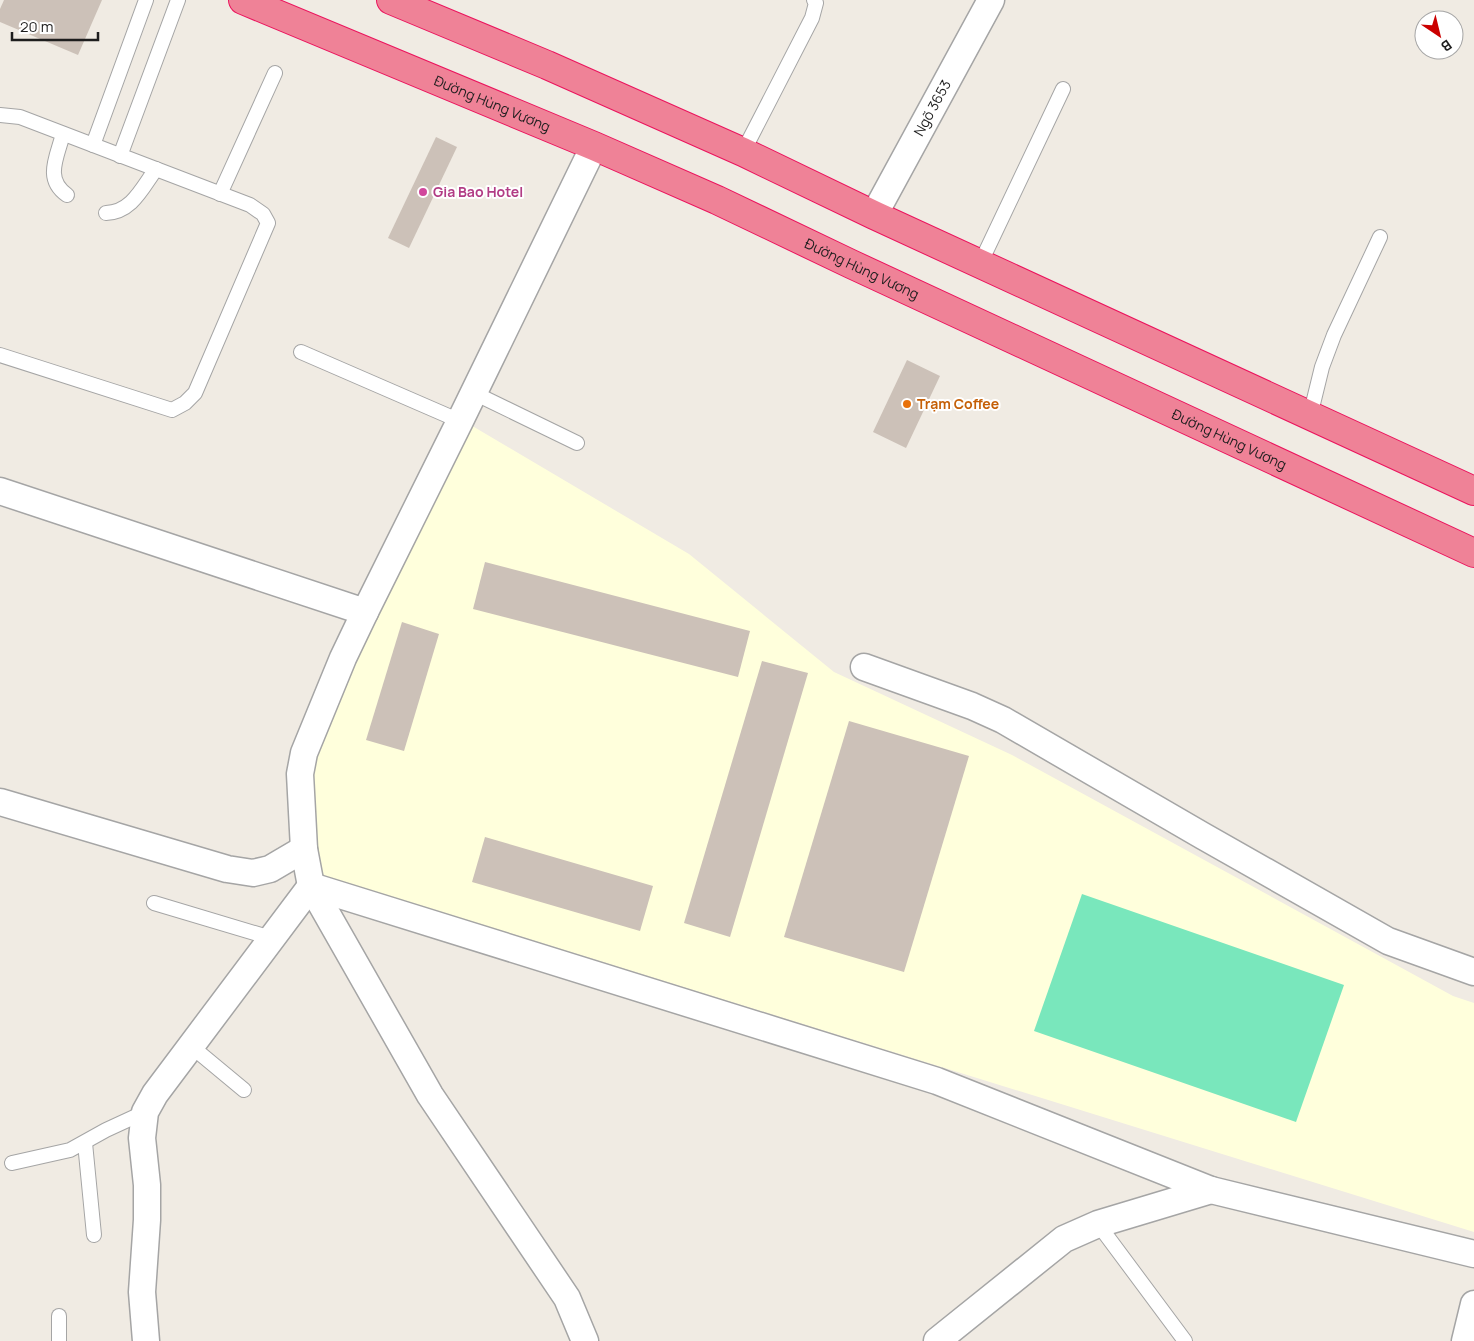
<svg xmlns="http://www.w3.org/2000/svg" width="1474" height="1341" font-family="Manrope,sans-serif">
	<rect width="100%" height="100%" fill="#f0ebe3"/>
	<path fill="#ffffdc" d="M469 424 689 554 834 672 1012 755 1453 996 1474 1003V1232L319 874 312 753Z"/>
	<path fill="#79e7bc" d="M1082 894 1344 985 1296 1122 1034 1031Z"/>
	<g fill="#ccc1b8">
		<path d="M4 0H102L78 55 0 22V9Z"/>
		<path d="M436 137 457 147 409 248 388 238Z"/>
		<path d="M907 360 940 376 906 448 873 432Z"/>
		<path d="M485 562 750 631 738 677 473 609Z"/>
		<path d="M402 622 439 634 404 751 366 740Z"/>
		<path d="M762 661 808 673 730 937 684 923Z"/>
		<path d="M849 721 969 756 904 972 784 937Z"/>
		<path d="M485 837 653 886 640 931 472 882Z"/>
	</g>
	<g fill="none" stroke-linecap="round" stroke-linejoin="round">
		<g stroke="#a5a5a5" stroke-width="16">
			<g id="lane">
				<path d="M0 115 20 117 250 205 263 214 268 223 195 393 185 403 172 410 0 355"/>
				<path d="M63 134C57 157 44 179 67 195"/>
				<path d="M93 145 146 0"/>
				<path d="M743 152 812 18 816 3 814 0"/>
				<path d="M120 156 178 0"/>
				<path d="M220 194 275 73"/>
				<path d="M106 213C132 212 142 188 156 169"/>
				<path d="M980 264 1063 89"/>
				<path d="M301 352 460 421"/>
				<path d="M474 393 577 443"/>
				<path d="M1310 416 1322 367 1334 335 1380 237"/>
				<path d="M154 903 271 938"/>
				<path d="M191 1046 244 1090"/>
				<path d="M85 1143 94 1235"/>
				<path d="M12 1163 70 1150 106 1130 145 1112"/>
				<path d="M1098 1224 1185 1341"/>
				<path d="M59 1316V1341"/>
			</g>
		</g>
		<g stroke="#a5a5a5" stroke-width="29">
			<g id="street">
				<path id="s1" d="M874 215 991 0"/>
				<path d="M0 491 365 612"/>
				<path d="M864 667 972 706 1003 720 1203 836 1388 941 1474 972"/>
				<path d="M0 802 227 869 253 873 270 869 304 849"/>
				<path d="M146 1341 142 1292 147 1220V1185L142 1138 145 1112 155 1094 311 886 937 1081 1211 1190"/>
				<path d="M585 1341 567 1298 430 1095 311 886 304 849 300 774 304 753 343 658 365 612 460 421 594 146"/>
				<path d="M937 1341 1064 1239 1098 1224 1211 1190 1474 1254"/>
				<path d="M1465 1341 1474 1304"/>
			</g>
		</g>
		<g stroke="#eb135d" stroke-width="30">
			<g id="highway">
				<path id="s2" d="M243 0 594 146 717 200 851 264 1474 553"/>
				<path d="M391 0 547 65 743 152 874 215 1474 491"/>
			</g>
		</g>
		<use href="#lane" stroke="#fff" stroke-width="14"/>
		<use href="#street" stroke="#fff" stroke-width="26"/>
		<use href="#highway" stroke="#ef8297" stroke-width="28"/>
	</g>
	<circle fill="#d1479c" stroke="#fff" stroke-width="2" cx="423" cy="192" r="5"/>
	<circle fill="#e8710a" stroke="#fff" stroke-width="2" cx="907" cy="404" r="5"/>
	<g text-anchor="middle" stroke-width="4" stroke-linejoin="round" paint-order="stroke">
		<g font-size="14" fill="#1e1e1e" stroke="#fff">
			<text dy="5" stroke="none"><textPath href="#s2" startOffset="270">Đường Hùng Vương</textPath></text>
			<text dy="5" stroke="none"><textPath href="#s1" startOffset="122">Ngõ 3653</textPath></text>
			<text dy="5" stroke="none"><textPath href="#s2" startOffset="675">Đường Hùng Vương</textPath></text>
			<text dy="5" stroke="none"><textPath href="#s2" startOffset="1080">Đường Hùng Vương</textPath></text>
		</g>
		<g font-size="14" font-weight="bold" fill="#b23c85" stroke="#fff" text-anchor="start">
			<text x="433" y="197">Gia Bao Hotel</text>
		</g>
		<g font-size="14" font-weight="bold" fill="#c56008" stroke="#fff" text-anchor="start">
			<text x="917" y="409">Trạm Coffee</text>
		</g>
	</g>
	<g transform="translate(1439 35) rotate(145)"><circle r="24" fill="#ffffff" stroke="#a5a5a5"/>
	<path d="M0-4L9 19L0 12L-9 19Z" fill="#cb0000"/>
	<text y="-8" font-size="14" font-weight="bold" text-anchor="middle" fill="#1e1e1e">B</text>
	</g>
	<path d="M12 32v8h86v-8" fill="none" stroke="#1e1e1e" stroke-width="2.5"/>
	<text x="20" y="32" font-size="15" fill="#1e1e1e" stroke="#ffffff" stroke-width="4" paint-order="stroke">20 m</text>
</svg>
